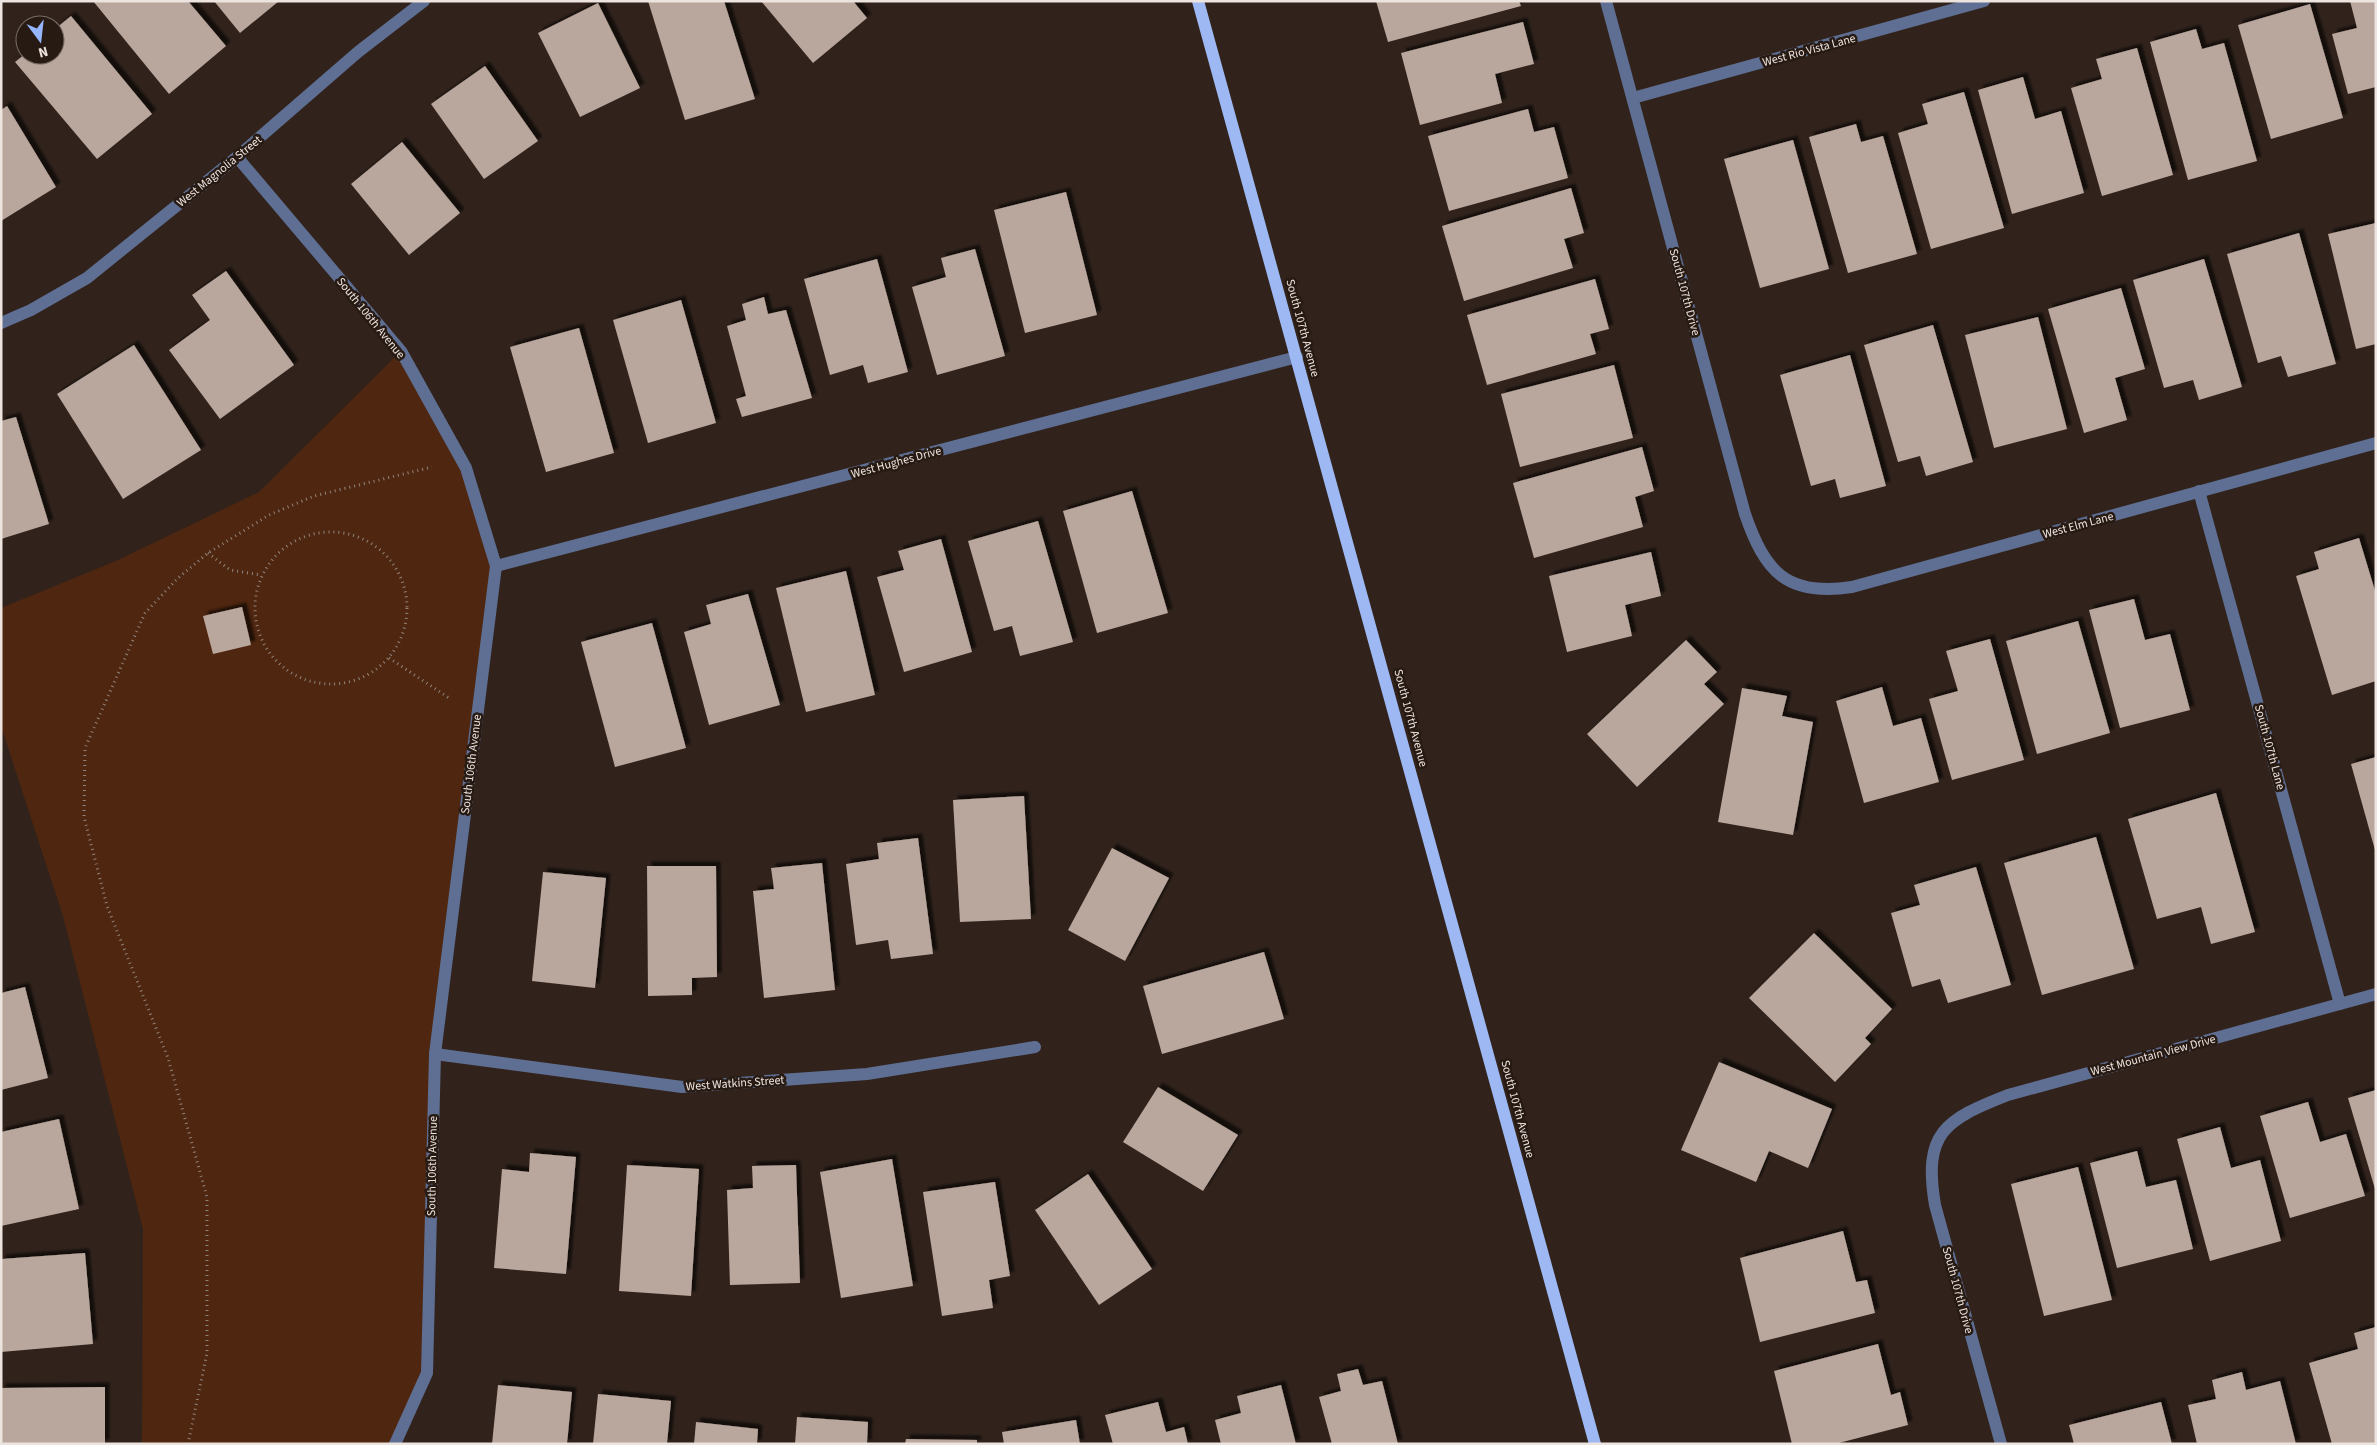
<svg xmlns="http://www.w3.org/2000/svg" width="2377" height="1445" font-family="'Source Sans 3',sans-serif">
	<defs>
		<filter id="shadow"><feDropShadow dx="4.5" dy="-4.5" stdDeviation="1" flood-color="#0009"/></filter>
	</defs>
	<rect width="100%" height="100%" fill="#31231c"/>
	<path fill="#4f260f" d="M401 351 466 468 496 566 435 1054 427 1373 395 1444H142L143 1229 63 916 1 726V608L116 561 259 492Z"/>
	<g fill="#b9a69d" filter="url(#shadow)">
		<path d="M93 1H188L226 46 169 94Z"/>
		<path d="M214 1H279L240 33Z"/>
		<path d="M648 1H724L755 99 685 120Z"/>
		<path d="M761 1H853L867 18 813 63Z"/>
		<path d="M1376 1H1519L1521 6 1388 42Z"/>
		<path d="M2350 1H2376V87L2348 94 2332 34 2357 28Z"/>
		<path d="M598 3 640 88 580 117 538 33Z"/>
		<path d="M2310 4 2343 118 2271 139 2238 25Z"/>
		<path d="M71 16 152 114 97 159 15 62 25 54 55 55V29Z"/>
		<path d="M1523 22 1534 64 1495 74 1502 103 1420 125 1401 53Z"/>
		<path d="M2196 29 2202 49 2224 43 2257 161 2188 180 2150 42Z"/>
		<path d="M2137 48 2173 175 2102 196 2071 88 2102 79 2096 59Z"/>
		<path d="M485 66 538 141 484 179 431 104Z"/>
		<path d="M2023 77 2035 119 2061 111 2084 193 2012 214 1978 90Z"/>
		<path d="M1964 92 2004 228 1931 249 1898 133 1928 124 1922 104Z"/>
		<path d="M7 106 56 187 1 221V110Z"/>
		<path d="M1528 109 1534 132 1554 127 1568 178 1449 211 1428 136Z"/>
		<path d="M1856 124 1861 142 1883 136 1917 254 1848 273 1809 137Z"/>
		<path d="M1793 140 1829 269 1760 288 1724 159Z"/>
		<path d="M402 142 460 213 409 255 351 184Z"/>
		<path d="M1571 188 1584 233 1564 239 1573 268 1464 301 1442 226Z"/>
		<path d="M1066 192 1097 315 1025 333 994 210Z"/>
		<path d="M2376 223V344L2356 349 2328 234Z"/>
		<path d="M2299 233 2336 364 2288 377 2281 356 2258 363 2227 254Z"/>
		<path d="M975 249 1005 356 937 375 912 287 946 277 941 258Z"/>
		<path d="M877 259 908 372 868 383 863 365 830 375 804 279Z"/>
		<path d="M2204 259 2242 387 2199 400 2193 380 2164 388 2133 280Z"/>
		<path d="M226 271 294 365 220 419 169 350 210 320 192 295Z"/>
		<path d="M1595 279 1609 329 1590 334 1596 354 1487 385 1467 315Z"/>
		<path d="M2121 288 2145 369 2115 378 2127 420 2084 433 2048 309Z"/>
		<path d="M764 297 768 314 786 310 812 398 742 417 736 399 746 396 727 326 746 320 742 304Z"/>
		<path d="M681 300 716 423 648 443 613 320Z"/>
		<path d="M2038 317 2067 429 1994 448 1965 335Z"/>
		<path d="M1933 325 1973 462 1926 476 1920 456 1898 462 1864 345Z"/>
		<path d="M579 328 614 453 546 472 510 347Z"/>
		<path d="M134 345 201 450 123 499 57 394Z"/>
		<path d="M1850 355 1886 486 1840 498 1835 479 1811 486 1780 375Z"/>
		<path d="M1614 365 1633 438 1520 467 1501 394Z"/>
		<path d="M16 417 49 524 1 539V421Z"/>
		<path d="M1642 447 1654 491 1635 497 1643 527 1534 558 1513 483Z"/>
		<path d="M1132 491 1168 613 1097 633 1063 511Z"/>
		<path d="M1038 521 1073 642 1020 656 1012 626 994 631 968 541Z"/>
		<path d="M2359 538 2376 594V681L2332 695 2296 576 2319 569 2314 552Z"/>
		<path d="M941 539 972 652 904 672 877 577 904 570 898 551Z"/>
		<path d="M1651 552 1661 596 1625 605 1632 636 1567 652 1549 576Z"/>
		<path d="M846 571 875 695 806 712 776 588Z"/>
		<path d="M748 594 780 705 709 725 684 632 711 624 706 605Z"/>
		<path d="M2134 599 2145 640 2170 634 2190 710 2120 728 2089 610Z"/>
		<path d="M242 607 251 645 213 654 203 616Z"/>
		<path d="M2078 621 2110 733 2037 754 2006 641Z"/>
		<path d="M652 623 686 748 615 767 581 642Z"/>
		<path d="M1990 639 2024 760 1952 780 1929 699 1958 691 1946 651Z"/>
		<path d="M1686 640 1717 672 1704 684 1724 704 1637 787 1587 734Z"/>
		<path d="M1882 687 1893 726 1921 718 1939 782 1864 803 1836 701Z"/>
		<path d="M1742 688 1787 696 1782 716 1813 722 1793 835 1718 822Z"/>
		<path d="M2376 757V850H2375L2351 764Z"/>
		<path d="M2216 793 2255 932 2211 944 2201 907 2157 919 2128 819Z"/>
		<path d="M1024 796 1031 919 960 922 953 800Z"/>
		<path d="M2096 837 2134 969 2042 995 2004 863Z"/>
		<path d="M918 838 933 954 891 959 888 940 856 945 846 864 879 859 877 843Z"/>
		<path d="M1112 848 1169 878 1125 961 1068 930Z"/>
		<path d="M822 863 835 990 764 998 753 891 774 889 771 868Z"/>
		<path d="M647 866H716L717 977 692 978V995L648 996Z"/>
		<path d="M1976 867 2011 985 1948 1003 1940 979 1912 987 1891 913 1920 905 1914 885Z"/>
		<path d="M543 872 606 878 595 988 532 981Z"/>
		<path d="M1814 933 1892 1009 1865 1038 1871 1044 1835 1082 1749 998Z"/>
		<path d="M1264 952 1284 1019 1162 1054 1143 986Z"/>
		<path d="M25 987 48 1078 1 1090V993Z"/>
		<path d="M1719 1062 1832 1109 1808 1168 1769 1151 1756 1182 1681 1150Z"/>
		<path d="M1158 1087 1238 1135 1203 1191 1123 1142Z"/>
		<path d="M2376 1090V1189H2375L2348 1098Z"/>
		<path d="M2308 1102 2320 1142 2346 1134 2365 1196 2290 1218 2260 1116Z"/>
		<path d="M59 1119 79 1209 1 1226V1132Z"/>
		<path d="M2220 1127 2231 1168 2260 1160 2281 1241 2210 1261 2177 1139Z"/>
		<path d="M2137 1151 2146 1187 2176 1180 2193 1249 2117 1268 2090 1163Z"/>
		<path d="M530 1153 576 1157 566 1274 494 1268 502 1169 529 1172Z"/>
		<path d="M892 1159 913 1286 841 1298 820 1172Z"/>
		<path d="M627 1165 699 1169 691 1296 619 1291Z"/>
		<path d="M796 1165 800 1283 730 1285 727 1190 753 1188 752 1166Z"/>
		<path d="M2078 1167 2112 1300 2044 1316 2011 1184Z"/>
		<path d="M1088 1174 1152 1269 1099 1305 1035 1210Z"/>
		<path d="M995 1182 1010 1276 989 1280 993 1308 942 1316 923 1192Z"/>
		<path d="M1843 1231 1856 1282 1867 1280 1875 1313 1760 1342 1740 1258Z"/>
		<path d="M85 1253 93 1344 1 1352V1259Z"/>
		<path d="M2376 1327V1444H2332L2309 1363 2358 1349 2354 1333Z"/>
		<path d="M1878 1344 1891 1395 1900 1392 1908 1425 1835 1444H1792L1774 1371Z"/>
		<path d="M1358 1369 1363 1385 1382 1381 1398 1444H1332L1319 1397 1341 1391 1337 1374Z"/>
		<path d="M2242 1372 2246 1390 2280 1381 2296 1444H2197L2188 1405 2216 1399 2212 1380Z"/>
		<path d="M498 1385 572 1392 567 1444H492Z"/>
		<path d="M1281 1385 1296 1444H1221L1215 1420 1241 1413 1237 1396Z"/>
		<path d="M105 1387V1444H1V1388Z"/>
		<path d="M598 1394 671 1401 667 1444H593Z"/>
		<path d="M1158 1402 1166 1432 1184 1427 1188 1444H1113L1105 1415Z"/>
		<path d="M2161 1402 2172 1444H2074L2069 1425Z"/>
		<path d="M797 1417 868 1422 867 1444H795Z"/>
		<path d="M1076 1420 1080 1444H1004L1002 1432Z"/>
		<path d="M696 1422 758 1429 757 1444H694Z"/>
		<path d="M906 1439 977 1440V1444H905Z"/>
	</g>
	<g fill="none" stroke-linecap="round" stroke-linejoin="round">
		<g stroke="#90847e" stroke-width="3" stroke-dasharray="1 4" stroke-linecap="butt">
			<circle cx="331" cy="608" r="76"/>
			<path d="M208 553 230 570 261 575"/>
			<path d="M389 658 449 698"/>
			<path d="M188 1444 207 1353V1197L168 1058 107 906 84 817 85 748 145 613 178 578 208 553 269 515 314 496 432 467"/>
		</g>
		<g stroke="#5f6f93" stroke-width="12">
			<path d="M1606 1 1745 514C1765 572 1787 597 1852 587L2376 443"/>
			<path d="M1633 98 1984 1"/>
			<path d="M237 157 401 351 466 468 496 566 435 1054 427 1373 395 1444"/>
			<path d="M1 323 31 310 87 278 237 157 358 52 424 1"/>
			<path d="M2199 491 2340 1004"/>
			<path d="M496 566 1297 357"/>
			<path d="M435 1054 682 1087 867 1074 1035 1047"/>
			<path d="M2001 1444 1935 1205C1923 1133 1944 1120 2008 1095L2376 994"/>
		</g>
		<path stroke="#9db8f3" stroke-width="12" d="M1198 1 1595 1444"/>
	</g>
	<g text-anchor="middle" stroke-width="5" stroke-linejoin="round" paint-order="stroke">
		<g font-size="12" fill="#eee4df" stroke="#271a13">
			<text transform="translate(1809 50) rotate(-15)" y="4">West Rio Vista Lane</text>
			<text transform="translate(219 171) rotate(-39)" y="4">West Magnolia Street</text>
			<text transform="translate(1685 292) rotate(75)" y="4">South 107th Drive</text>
			<text transform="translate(371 318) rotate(51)" y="4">South 106th Avenue</text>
			<text transform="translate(1303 328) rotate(75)" y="4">South 107th Avenue</text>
			<text transform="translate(896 462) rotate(-15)" y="4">West Hughes Drive</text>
			<text transform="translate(2078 525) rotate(-15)" y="4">West Elm Lane</text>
			<text transform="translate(1411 718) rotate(75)" y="4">South 107th Avenue</text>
			<text transform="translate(2270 747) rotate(75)" y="4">South 107th Lane</text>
			<text transform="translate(471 764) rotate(-83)" y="4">South 106th Avenue</text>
			<text transform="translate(2153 1055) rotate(-15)" y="4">West Mountain View Drive</text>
			<text transform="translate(735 1083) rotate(-4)" y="4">West Watkins Street</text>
			<text transform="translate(1518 1109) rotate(75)" y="4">South 107th Avenue</text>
			<text transform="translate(432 1166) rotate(-89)" y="4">South 106th Avenue</text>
			<text transform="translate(1958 1290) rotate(75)" y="4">South 107th Drive</text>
		</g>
	</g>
	<rect width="2377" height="1445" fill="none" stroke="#eee4df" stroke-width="5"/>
	<g transform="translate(40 40) rotate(165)"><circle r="24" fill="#271a13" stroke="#776b65"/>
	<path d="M0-4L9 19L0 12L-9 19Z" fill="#95b6fd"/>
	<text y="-8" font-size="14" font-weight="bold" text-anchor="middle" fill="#eee4df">N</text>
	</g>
</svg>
